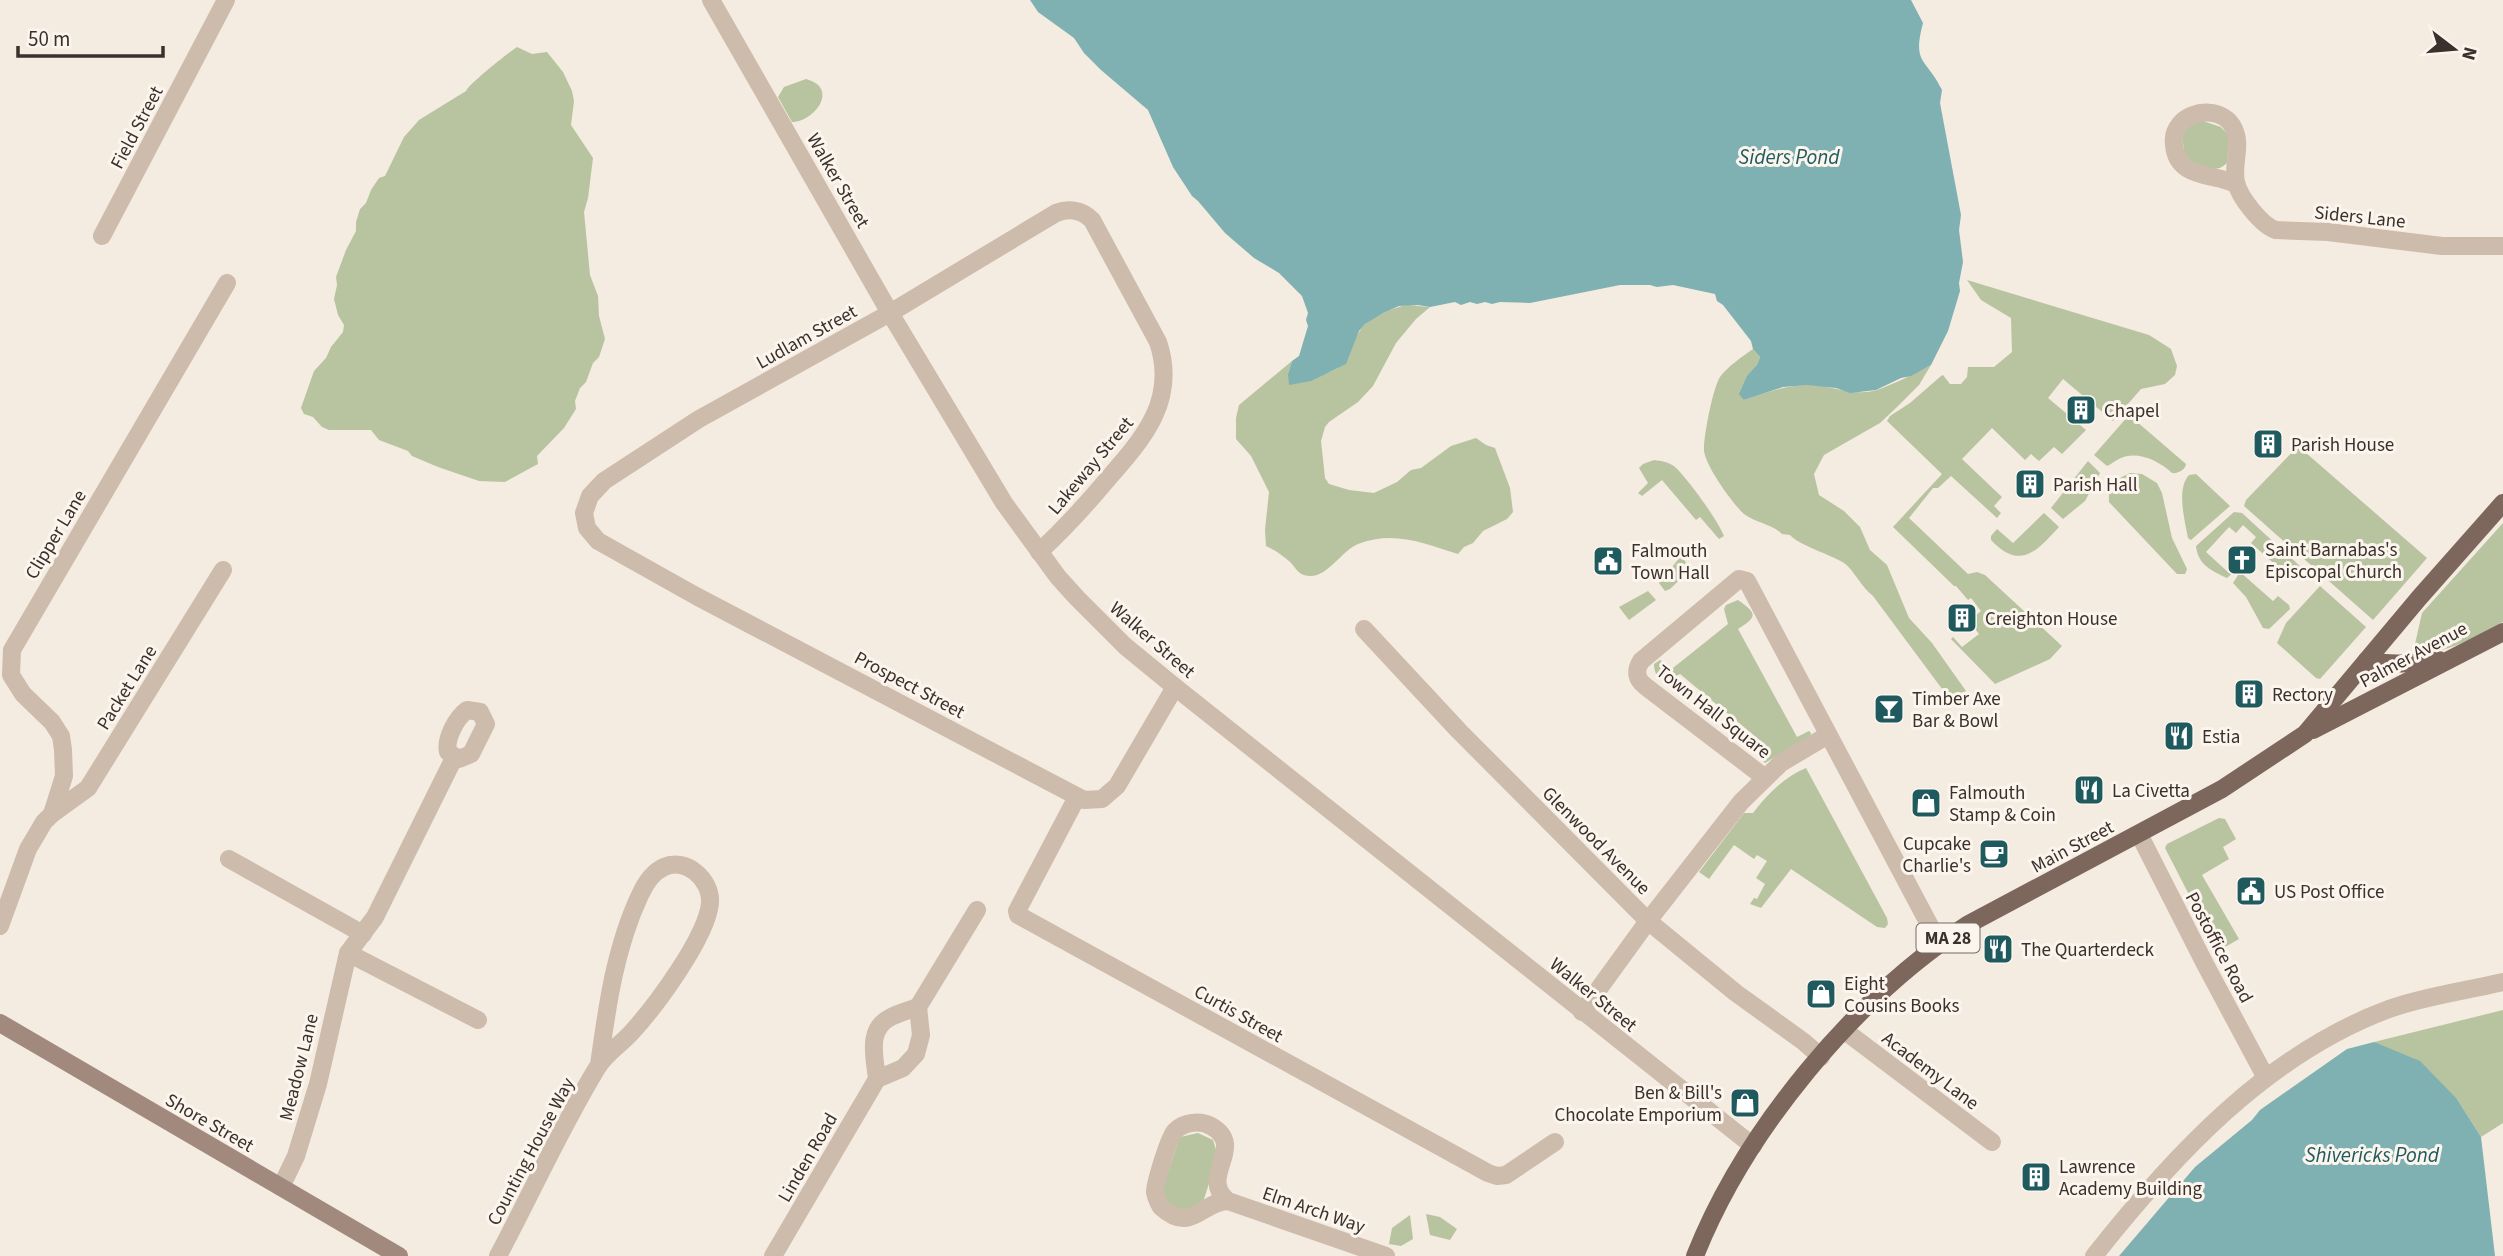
<svg xmlns="http://www.w3.org/2000/svg" width="2503" height="1256" font-family="'Source Sans 3',sans-serif">
	<rect width="100%" height="100%" fill="#f4ebe1"/>
	<g fill="#b8c4a0">
		<path d="M517 47 532 54 547 52 563 72 572 91 574 101 571 125 593 158 588 198 584 212 590 275 598 296 599 316 605 339 599 357 593 363 586 382 580 388 575 401 576 409 564 428 537 456 538 464 505 482 479 481 438 467 412 456 408 451 379 440 371 430H329L322 427 313 417 304 414 301 408 314 371 326 358 331 347 343 332 344 325 338 315 334 299 337 285 336 277 346 250 356 231V222L360 209 366 203 371 190 379 178 385 176 404 137 419 120 466 91C469 84 508 53 517 47Z"/>
		<path d="M806 79C840 88 814 122 792 122L778 97 784 87Z"/>
		<path d="M2203 121 2221 127 2229 136 2227 163C2214 176 2199 165 2185 159L2182 134 2193 123Z"/>
		<path d="M1967 280 2149 335 2171 349 2177 366 2175 375 2165 384 2141 389 2113 421 2063 379 2048 398 2086 430 2062 454 2054 447 2039 461 2031 454 2025 460 1992 428 1962 459 2002 497 1994 506 2001 513 1997 518 1951 476 1938 488H1933L1909 518 1968 574 1977 572 1985 575 2062 646 2050 659 1995 684 1951 639 1953 637 1962 647 1979 634 1969 621 1981 611 1971 598 1968 600 1956 586H1954L1893 527 1942 474 1887 421 1890 416 1910 403 1941 376 1943 375 1950 384H1961L1967 377 1968 367H1994L2012 352 2011 318 1981 300Z"/>
		<path d="M1408 305 1430 307 1416 319 1396 343 1373 386 1358 402 1329 422 1325 427 1321 441 1325 478 1329 484 1349 490 1374 493 1397 482 1411 470 1421 468 1451 446 1476 438 1486 445 1495 448 1510 488 1513 512 1507 519 1483 531 1473 543 1464 547 1458 554C1424 543 1393 530 1358 544 1340 551 1326 582 1304 575 1297 573 1294 565 1289 561 1282 555 1275 550 1266 546L1265 530 1269 492 1251 456 1236 439V418L1239 405 1292 361 1288 374C1298 375 1312 378 1321 375 1355 365 1345 352 1361 329 1369 317 1394 307 1408 305Z"/>
		<path d="M1753 349 1760 357 1757 365 1745 383 1744 400C1765 393 1786 385 1808 385 1831 385 1853 397 1877 390 1892 385 1916 373 1931 365L1919 385 1897 407 1880 423 1824 455 1814 474 1819 495 1844 511 1860 527 1870 550 1887 565 1909 618 1932 643 1966 691 1951 701 1873 596C1861 587 1854 570 1844 563 1830 554 1800 546 1790 535L1782 534C1772 524 1756 523 1744 514 1733 504 1706 467 1704 451 1703 439 1713 387 1720 377 1727 367 1743 356 1753 349Z"/>
		<path d="M2129 415 2186 464C2186 469 2178 474 2172 473 2158 460 2135 449 2117 460 2113 462 2110 465 2107 466L2094 455Z"/>
		<path d="M2298 446 2427 558 2373 620 2244 506 2246 500Z"/>
		<path d="M1654 460C1661 461 1669 462 1675 467 1688 479 1717 519 1724 536L1719 539 1700 517 1696 520 1662 480 1642 496 1638 493 1648 483 1639 468 1643 464Z"/>
		<path d="M2088 461 2100 473 2085 501 2063 519 2051 508Z"/>
		<path d="M2130 473 2142 474 2157 483 2162 493 2172 538 2187 569 2185 574H2177L2109 502C2108 485 2115 480 2130 473Z"/>
		<path d="M2196 474 2230 506 2191 540 2188 538C2185 521 2176 489 2189 475Z"/>
		<path d="M2234 512 2242 513 2302 568 2301 572 2297 570 2290 578 2251 543 2256 537 2243 525 2236 533 2229 527 2206 552 2229 573 2235 568 2237 569 2227 578C2212 571 2198 565 2196 546Z"/>
		<path d="M2044 513 2059 527C2037 551 2020 571 1991 540V536L1997 529 2013 543Z"/>
		<path d="M2503 523V622C2478 634 2445 658 2417 649L2415 644 2422 613Z"/>
		<path d="M1681 556 1691 569 1670 589 1665 591 1659 583Z"/>
		<path d="M2240 572 2273 601 2278 596 2289 605 2290 609 2269 629 2263 628 2246 597 2233 583Z"/>
		<path d="M2320 586 2366 627 2320 679 2316 678 2277 643 2286 623Z"/>
		<path d="M1648 591 1656 600 1629 620 1619 607Z"/>
		<path d="M1738 600C1758 614 1757 617 1738 629L1797 737 1809 731 1811 733 1810 736 1765 763 1761 759 1768 747 1680 674 1665 682C1657 680 1654 671 1654 664L1660 660 1664 662 1668 672 1728 624 1724 609 1726 605Z"/>
		<path d="M1806 768 1887 918 1888 924 1885 928 1877 927 1791 869 1761 908 1750 904 1754 898 1757 899 1765 884 1756 878 1767 861 1757 855 1754 859 1734 845 1709 879 1699 872 1744 813H1753C1767 795 1784 777 1806 768Z"/>
		<path d="M2219 818 2225 819 2236 839 2223 847 2229 859 2202 875 2239 939 2218 951 2165 848 2167 844Z"/>
		<path d="M2503 1010V1123L2481 1137 2457 1099 2374 1042Z"/>
		<path d="M1198 1133 1213 1140 1218 1156 1202 1205 1185 1212 1166 1203 1162 1190 1180 1137Z"/>
		<path d="M1426 1214 1440 1217 1457 1229 1450 1240 1430 1235Z"/>
		<path d="M1410 1215 1413 1239 1401 1246 1389 1244 1392 1228Z"/>
	</g>
	<g fill="#7fb0b2">
		<path d="M1030 0H1911L1923 23C1912 65 1926 57 1942 90L1940 103 1961 215 1959 230 1963 262 1959 283 1960 291 1948 331 1931 365 1911 376 1901 378 1876 390 1850 393 1836 388 1807 385 1783 387 1744 400 1739 394 1747 376 1757 365 1760 357 1753 349 1751 341 1723 305 1717 301 1715 294 1673 285 1657 287 1650 285H1620L1530 303 1500 302 1492 304 1485 302 1477 304 1470 302 1461 305 1455 302 1430 307 1418 305 1399 306 1383 313 1365 324 1359 331 1346 364 1311 381 1289 385 1288 374 1292 361 1299 356 1308 326 1306 320 1308 313 1302 296 1279 273 1254 258 1225 233 1198 201 1192 196 1173 167 1148 110 1101 70 1084 53 1074 38 1038 12Z"/>
		<path d="M2374 1042 2420 1061 2457 1099 2481 1137 2495 1256H2119L2195 1167 2252 1120 2260 1110 2347 1049Z"/>
	</g>
	<g fill="none" stroke-linecap="round" stroke-linejoin="round">
		<g stroke="#cdbbac" stroke-width="18">
			<path d="M2236 184C2213 173 2176 179 2174 144 2173 137 2175 130 2180 124 2193 108 2225 108 2234 129 2242 146 2232 165 2236 182 2239 197 2262 226 2276 230L2328 232 2442 246H2503"/>
			<path d="M102 236 226 0"/>
			<path d="M1039 552C1063 530 1085 506 1106 481 1142 440 1178 401 1158 342L1092 220C1082 210 1069 208 1056 213L890 313 699 419 604 481 590 496 584 513 587 528 598 541 696 596 1084 800 1102 799 1117 786 1175 687"/>
			<path d="M1364 629 1459 731 1648 921 1736 993 1804 1042 1821 1057"/>
			<path d="M467 710 480 712 486 724 471 754 459 759 448 752C445 739 456 718 467 710Z"/>
			<path d="M1764 777 1645 686C1636 679 1635 671 1641 661L1739 579 1747 581 1939 943"/>
			<path d="M1077 797 1017 911 1018 915 1488 1173 1497 1176 1506 1175 1555 1142"/>
			<path d="M52 814 88 788 223 570"/>
			<path d="M2139 834 2205 964 2266 1078"/>
			<path d="M229 859 363 934"/>
			<path d="M0 926 28 849 44 822 52 814 64 776 63 750 61 736 52 722 23 694 11 675 12 650 227 283"/>
			<path d="M348 953 478 1020"/>
			<path d="M1582 1012 1648 921 1741 802 1781 763 1828 735"/>
			<path d="M1845 1031 1992 1142"/>
			<path d="M877 1079C875 1058 866 1029 891 1017 899 1013 909 1010 918 1007"/>
			<path d="M281 1187 296 1156 318 1084 348 953 375 917 454 758"/>
			<path d="M1228 1201C1202 1201 1191 1235 1161 1207 1158 1202 1156 1198 1155 1192 1155 1183 1169 1137 1175 1131 1184 1122 1200 1120 1211 1126 1248 1147 1197 1177 1228 1201L1386 1256"/>
			<path d="M498 1256C531 1194 561 1127 597 1068 605 1054 620 1045 631 1033 655 1007 707 937 710 903 712 880 686 857 664 867 653 872 645 884 640 895 615 948 607 1007 599 1065"/>
			<path d="M773 1256 877 1079 903 1068 916 1054 921 1035 918 1007 977 910"/>
		</g>
		<g stroke="#cdbbac" stroke-width="18">
			<path d="M711 0 890 313 1004 503 1058 577 1077 598 1125 646 1175 687 1753 1146"/>
			<path d="M2094 1256C2173 1156 2267 1054 2389 1009 2425 996 2465 991 2503 982"/>
		</g>
		<path stroke="#a18a7d" stroke-width="18" d="M0 1023 399 1256"/>
		<g stroke="#7d675c" stroke-width="18">
			<path d="M2367 660C2392 666 2414 663 2439 660"/>
			<path d="M2313 730 2503 632"/>
			<path d="M1695 1256C1745 1130 1854 999 1967 925L2222 789 2305 734 2419 598 2503 503"/>
		</g>
	</g>
	<defs>
		<g id="building-square" transform="scale(1.575)"><rect x="-9" y="-9" width="18" height="18" rx="4" fill="#1f5a5e" stroke="#fbf5ee"/><path d="M-4-6H4V6H1V3H-1V6H-4ZM-2.5-4.3h1.7v1.8h-1.7ZM.8-4.3h1.7v1.8H.8ZM-2.5-1h1.7V.8h-1.7ZM.8-1h1.7V.8H.8Z" fill="#fff"/></g>
		<g id="church-square" transform="scale(1.575)"><rect x="-9" y="-9" width="18" height="18" rx="4" fill="#1f5a5e" stroke="#fbf5ee"/><path d="M-1.2-6h2.4v3.5h3.3v2.4h-3.3V6h-2.4V-.1h-3.3v-2.4h3.3Z" fill="#fff"/></g>
		<g id="civic-square" transform="scale(1.575)"><rect x="-9" y="-9" width="18" height="18" rx="4" fill="#1f5a5e" stroke="#fbf5ee"/><path d="M-.6-6.5H3V-4.5H.6V-3L4-1V1h2V6H-6V1h2V-1L-.6-3ZM-1.2 2.5V6h2.4V2.5Z" fill="#fff"/></g>
		<g id="bar-square" transform="scale(1.575)"><rect x="-9" y="-9" width="18" height="18" rx="4" fill="#1f5a5e" stroke="#fbf5ee"/><path d="M-6-5H6L.8 .8V4.5H3.5V6h-7V4.5H-.8V.8Z" fill="#fff"/></g>
		<g id="restaurant-square" transform="scale(1.575)"><rect x="-9" y="-9" width="18" height="18" rx="4" fill="#1f5a5e" stroke="#fbf5ee"/><path d="M-5-6h1v4h1v-4h1v4h1v-4h1v5L-1.5 .5V6h-2V.5L-5-1ZM5-6V6H3V1.5H1.5Q1.5-4 5-6Z" fill="#fff"/></g>
		<g id="shop-square" transform="scale(1.575)"><rect x="-9" y="-9" width="18" height="18" rx="4" fill="#1f5a5e" stroke="#fbf5ee"/><path d="M-5-2.5h2.3a2.7 3.5 0 0 1 5.4 0H5L5.5 6h-11ZM-1.5-2.5h3a1.5 2.3 0 0 0-3 0Z" fill="#fff"/></g>
		<g id="cafe-square" transform="scale(1.575)"><rect x="-9" y="-9" width="18" height="18" rx="4" fill="#1f5a5e" stroke="#fbf5ee"/><path d="M-5.5-4.5H6V0H3Q3 3.5 0 3.5H-2.5Q-5.5 3.5-5.5 0ZM3-3.2v2h1.7v-2ZM-6 4.5H4V6H-6Z" fill="#fff"/></g>
	</defs>
	<g fill-rule="evenodd">
		<use href="#building-square" x="2081" y="410"/>
		<use href="#building-square" x="2268" y="444"/>
		<use href="#building-square" x="2030" y="484"/>
		<use href="#church-square" x="2242" y="560"/>
		<use href="#civic-square" x="1608" y="561"/>
		<use href="#building-square" x="1962" y="618"/>
		<use href="#building-square" x="2249" y="694"/>
		<use href="#bar-square" x="1889" y="709"/>
		<use href="#restaurant-square" x="2179" y="736"/>
		<use href="#restaurant-square" x="2089" y="790"/>
		<use href="#shop-square" x="1926" y="803"/>
		<use href="#cafe-square" x="1994" y="854"/>
		<use href="#civic-square" x="2251" y="891"/>
		<use href="#restaurant-square" x="1998" y="949"/>
		<use href="#shop-square" x="1821" y="994"/>
		<use href="#shop-square" x="1745" y="1103"/>
		<use href="#building-square" x="2036" y="1177"/>
	</g>
	<g text-anchor="middle" stroke-width="6" stroke-linejoin="round" paint-order="stroke">
		<rect fill="#fbf5ee" stroke="#756b66" stroke-width="2" x="1916.5" y="923.5" width="63" height="29" rx="5"/>
		<g font-size="18" font-weight="bold" fill="#3b302b">
			<text x="1948" y="944">MA 28</text>
		</g>
		<g font-size="19" fill="#3b302b" stroke="#fbf5ee">
			<text transform="translate(136 127) rotate(-62)" y="7">Field Street</text>
			<text transform="translate(839 180) rotate(60)" y="7">Walker Street</text>
			<text transform="translate(2360 216) rotate(6)" y="7">Siders Lane</text>
			<text transform="translate(806 336) rotate(-29)" y="7">Ludlam Street</text>
			<text transform="translate(1090 465) rotate(-50)" y="7">Lakeway Street</text>
			<text transform="translate(55 534) rotate(-59)" y="7">Clipper Lane</text>
			<text transform="translate(1153 639) rotate(41)" y="7">Walker Street</text>
			<text transform="translate(2413 654) rotate(-28)" y="7">Palmer Avenue</text>
			<text transform="translate(910 684) rotate(28)" y="7">Prospect Street</text>
			<text transform="translate(126 687) rotate(-58)" y="7">Packet Lane</text>
			<text transform="translate(1714 711) rotate(38)" y="7">Town Hall Square</text>
			<text transform="translate(1597 840) rotate(45)" y="7">Glenwood Avenue</text>
			<text transform="translate(2072 846) rotate(-28)" y="7">Main Street</text>
			<text transform="translate(2220 947) rotate(62)" y="7">Postoffice Road</text>
			<text transform="translate(1594 994) rotate(39)" y="7">Walker Street</text>
			<text transform="translate(1239 1013) rotate(29)" y="7">Curtis Street</text>
			<text transform="translate(298 1067) rotate(-76)" y="7">Meadow Lane</text>
			<text transform="translate(1931 1070) rotate(37)" y="7">Academy Lane</text>
			<text transform="translate(210 1122) rotate(30)" y="7">Shore Street</text>
			<text transform="translate(530 1151) rotate(-62)" y="7">Counting House Way</text>
			<text transform="translate(807 1157) rotate(-60)" y="7">Linden Road</text>
			<text transform="translate(1314 1209) rotate(19)" y="7">Elm Arch Way</text>
		</g>
		<g font-size="19" fill="#3b302b" stroke="#fbf5ee" text-anchor="start">
			<text x="2104" y="417">Chapel</text>
			<text x="2291" y="451">Parish House</text>
			<text x="2053" y="491">Parish Hall</text>
			<text x="2265" y="556">Saint Barnabas's<tspan x="2265" dy="22">Episcopal Church</tspan></text>
			<text x="1631" y="557">Falmouth<tspan x="1631" dy="22">Town Hall</tspan></text>
			<text x="1985" y="625">Creighton House</text>
			<text x="2272" y="701">Rectory</text>
			<text x="1912" y="705">Timber Axe<tspan x="1912" dy="22">Bar &amp; Bowl</tspan></text>
			<text x="2202" y="743">Estia</text>
			<text x="2112" y="797">La Civetta</text>
			<text x="1949" y="799">Falmouth<tspan x="1949" dy="22">Stamp &amp; Coin</tspan></text>
			<text x="1971" y="850" text-anchor="end">Cupcake<tspan x="1971" dy="22">Charlie's</tspan></text>
			<text x="2274" y="898">US Post Office</text>
			<text x="2021" y="956">The Quarterdeck</text>
			<text x="1844" y="990">Eight<tspan x="1844" dy="22">Cousins Books</tspan></text>
			<text x="1722" y="1099" text-anchor="end">Ben &amp; Bill's<tspan x="1722" dy="22">Chocolate Emporium</tspan></text>
			<text x="2059" y="1173">Lawrence<tspan x="2059" dy="22">Academy Building</tspan></text>
		</g>
		<g font-size="21" font-style="italic" fill="#1f5a5e" stroke="#fbf5ee">
			<text x="1789" y="164">Siders Pond</text>
			<text x="2372" y="1162">Shivericks Pond</text>
		</g>
	</g>
	<g transform="translate(2454 49) rotate(106)" stroke="#fbf5ee" stroke-width="5" paint-order="stroke">
	<path d="M0-5L12 26L0 18L-12 26Z" fill="#3b302b"/>
	<text y="-10" font-size="19" font-weight="bold" text-anchor="middle" fill="#3b302b">N</text>
	</g>
	<path d="M18 46v10h145v-10" fill="none" stroke="#3b302b" stroke-width="3.5"/>
	<text x="28" y="46" font-size="21" fill="#3b302b" stroke="#fbf5ee" stroke-width="5" paint-order="stroke">50 m</text>
</svg>
